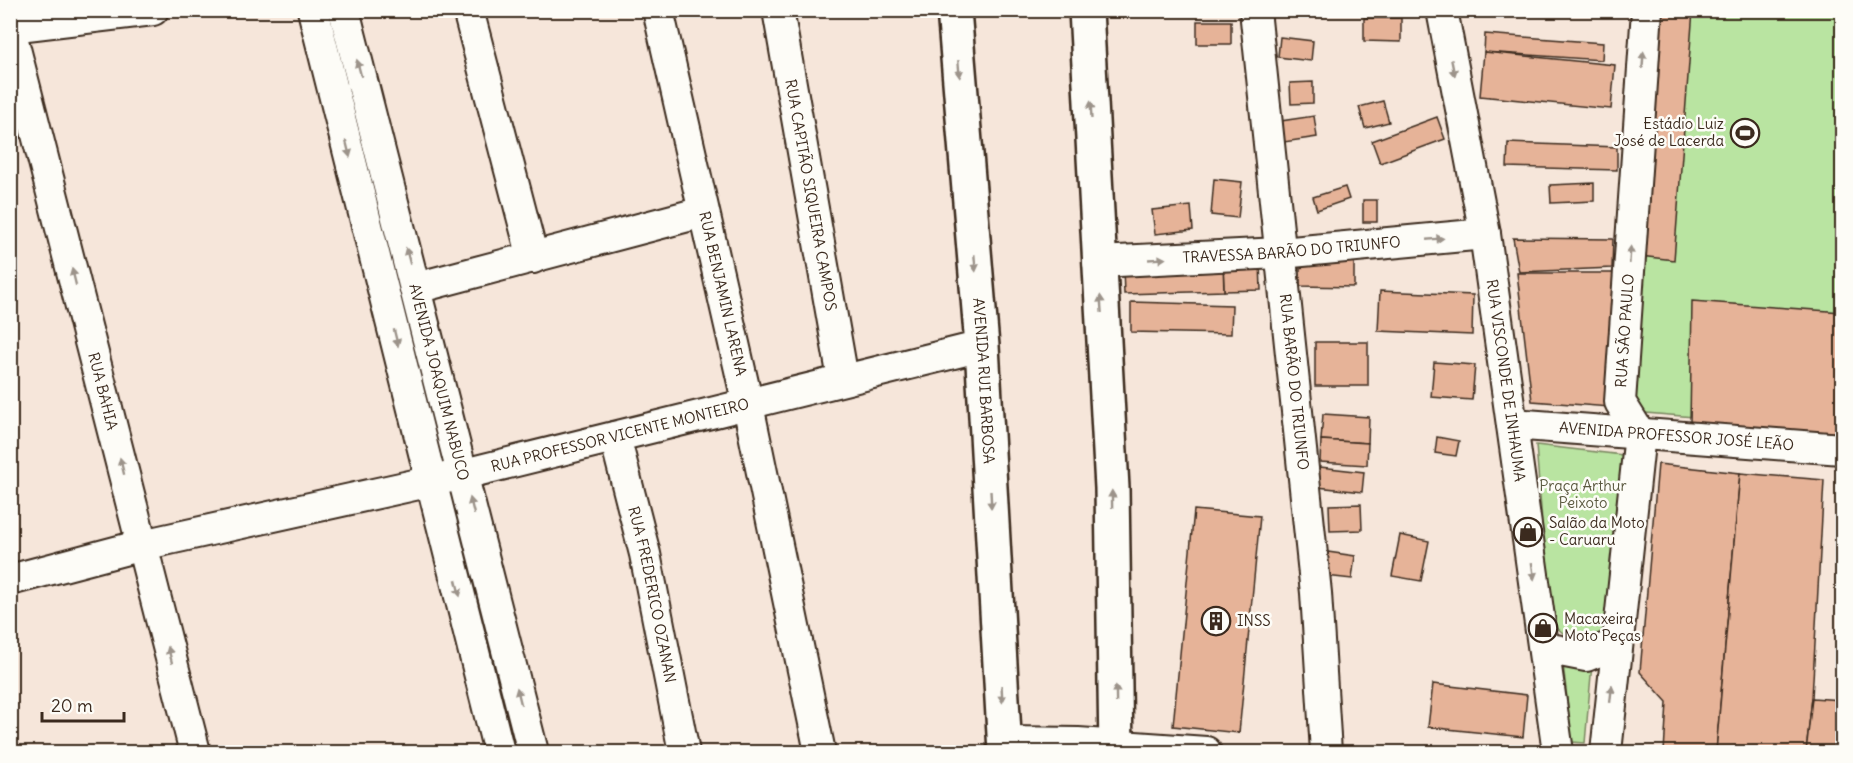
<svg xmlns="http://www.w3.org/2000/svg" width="1853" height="763" font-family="Delius,sans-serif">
	<rect width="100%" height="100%" fill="#f6e6da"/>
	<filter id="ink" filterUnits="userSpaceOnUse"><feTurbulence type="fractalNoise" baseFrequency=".0167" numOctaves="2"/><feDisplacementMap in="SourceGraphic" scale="12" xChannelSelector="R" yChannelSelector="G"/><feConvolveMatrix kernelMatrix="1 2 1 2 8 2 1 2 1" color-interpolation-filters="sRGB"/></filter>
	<g filter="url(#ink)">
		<g fill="#b9e4a1" stroke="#7a8760" stroke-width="1.5">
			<path d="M1656 11H1842V429L1633 412Z"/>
			<path d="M1536 445 1631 456 1609 632 1576 644 1550 622Z"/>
			<path d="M1563 663 1592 664 1585 743 1572 742Z"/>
		</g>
		<g fill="#e6b398" stroke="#3b2a1e" stroke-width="1.5">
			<path d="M1656 10H1693L1674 260 1640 256Z"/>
			<path d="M1364 18H1401V42L1364 41Z"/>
			<rect x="1197" y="21" width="34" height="23"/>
			<path d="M1485 34 1603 43 1602 60 1484 52Z"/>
			<path d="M1280 37 1313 41 1311 61 1278 57Z"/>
			<path d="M1484 52 1615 65 1611 109 1480 96Z"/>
			<path d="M1313 82V103L1291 104 1290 83Z"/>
			<path d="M1383 101 1389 122 1365 128 1359 107Z"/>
			<path d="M1314 116 1317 137 1284 142 1281 121Z"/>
			<path d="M1437 117 1445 139 1380 163 1372 141Z"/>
			<path d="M1508 143 1617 147V170L1507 167Z"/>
			<path d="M1214 179 1242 182 1238 218 1211 215Z"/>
			<path d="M1594 183V201L1551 203 1550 185Z"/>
			<path d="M1345 187 1349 199 1317 210 1313 197Z"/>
			<rect x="1363" y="200" width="14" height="22"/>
			<path d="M1191 206 1193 230 1155 234 1152 210Z"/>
			<path d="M1513 238 1613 239 1612 268 1519 272Z"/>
			<path d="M1300 258 1354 259V287L1300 286Z"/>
			<path d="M1260 263 1261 290 1224 291 1223 264Z"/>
			<path d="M1223 264 1224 291 1124 294 1123 267Z"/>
			<path d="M1517 273H1619L1610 407 1532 401Z"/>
			<path d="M1380 291 1473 295 1472 335 1378 331Z"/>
			<path d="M1692 301 1842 312V436L1690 423Z"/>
			<path d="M1131 302 1232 305 1231 334 1131 332Z"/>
			<rect x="1315" y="342" width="53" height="44"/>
			<path d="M1434 362 1475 365 1472 400 1431 397Z"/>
			<path d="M1323 414 1369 417 1368 443 1321 440Z"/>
			<path d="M1437 437 1459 441 1456 456 1435 453Z"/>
			<path d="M1321 440 1368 443 1367 465 1320 462Z"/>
			<path d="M1658 464 1740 473 1716 752H1664L1667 702 1640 672Z"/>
			<path d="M1320 467 1364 472 1362 492 1318 487Z"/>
			<path d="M1740 473 1824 480 1812 698 1806 752H1716Z"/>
			<path d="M1361 504 1362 530 1330 531 1329 505Z"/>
			<path d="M1194 510 1260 516 1239 733 1173 726Z"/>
			<path d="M1400 535 1429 541 1421 581 1392 576Z"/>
			<path d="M1321 551 1355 556 1352 579 1317 575Z"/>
			<path d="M1433 684 1527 695 1523 737 1428 727Z"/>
			<path d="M1812 698 1842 700V752H1806Z"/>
		</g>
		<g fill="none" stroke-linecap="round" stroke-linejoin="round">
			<g stroke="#3b2a1e" stroke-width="34">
				<g id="minor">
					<path d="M313 10 499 752"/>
					<path id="s1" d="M344 10 533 752"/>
					<path d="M468 10 533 258"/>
					<path id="s2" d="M658 10 748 405 820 752"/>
					<path id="s3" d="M778 10 843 379"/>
					<path id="s4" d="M1255 10 1316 593 1326 752"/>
					<path id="s5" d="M1442 10 1485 234 1558 752"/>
					<path d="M10 27 153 10"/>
					<path id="s6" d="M10 29 195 752"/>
					<path id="s7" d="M1098 262 1281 253 1485 234"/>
					<path d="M416 288 703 212"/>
					<path id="s8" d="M1512 424 1842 449"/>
					<path id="s9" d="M615 437 645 554 684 752"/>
					<path id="s10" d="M10 580 142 545 464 474 982 346"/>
					<path d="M1545 648 1586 656 1616 644"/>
					<path d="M1004 742 1078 743 1206 752"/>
					<path id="s11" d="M1606 752 1640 434 1620 402 1647 10"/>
				</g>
			</g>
			<g stroke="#3b2a1e" stroke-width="38">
				<g id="major">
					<path id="s12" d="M954 10 982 346 1005 752"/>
					<path d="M1086 10 1112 488 1116 752"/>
				</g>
			</g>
			<use href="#minor" stroke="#fdfcf7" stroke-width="30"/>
			<use href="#major" stroke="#fdfcf7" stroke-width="33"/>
		</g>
		<defs><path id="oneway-solid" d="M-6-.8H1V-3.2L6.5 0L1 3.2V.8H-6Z" transform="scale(1.5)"/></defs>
		<g fill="#9c938a">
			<use href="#oneway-solid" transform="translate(1643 60) rotate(-86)"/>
			<use href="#oneway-solid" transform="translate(359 68) rotate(-105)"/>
			<use href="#oneway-solid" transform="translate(1453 68) rotate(79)"/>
			<use href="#oneway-solid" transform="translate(959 69) rotate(85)"/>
			<use href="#oneway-solid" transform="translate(1091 110) rotate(-93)"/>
			<use href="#oneway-solid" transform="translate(348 149) rotate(76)"/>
			<use href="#oneway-solid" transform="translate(1435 239) rotate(-5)"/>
			<use href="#oneway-solid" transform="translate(1630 255) rotate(-86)"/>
			<use href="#oneway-solid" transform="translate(408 256) rotate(-105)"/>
			<use href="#oneway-solid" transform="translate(1157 259) rotate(-3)"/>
			<use href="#oneway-solid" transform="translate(975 263) rotate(85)"/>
			<use href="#oneway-solid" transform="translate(74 277) rotate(-104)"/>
			<use href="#oneway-solid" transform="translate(1101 304) rotate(-94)"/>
			<use href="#oneway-solid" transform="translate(396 338) rotate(76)"/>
			<use href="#oneway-solid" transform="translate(122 466) rotate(-104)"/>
			<use href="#oneway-solid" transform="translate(1112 499) rotate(-91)"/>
			<use href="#oneway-solid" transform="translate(991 500) rotate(87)"/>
			<use href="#oneway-solid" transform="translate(472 506) rotate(-104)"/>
			<use href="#oneway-solid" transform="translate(1533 571) rotate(82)"/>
			<use href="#oneway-solid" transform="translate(458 588) rotate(76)"/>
			<use href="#oneway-solid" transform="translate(170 655) rotate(-104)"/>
			<use href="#oneway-solid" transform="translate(1002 694) rotate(87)"/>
			<use href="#oneway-solid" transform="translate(1116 694) rotate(-91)"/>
			<use href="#oneway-solid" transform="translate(1611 694) rotate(-84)"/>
			<use href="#oneway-solid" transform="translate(519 696) rotate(-104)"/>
		</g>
	</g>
	<defs>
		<g id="stadium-ring" transform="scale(1.5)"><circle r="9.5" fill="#fdfcf7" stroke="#3b2a1e" stroke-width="1.5"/><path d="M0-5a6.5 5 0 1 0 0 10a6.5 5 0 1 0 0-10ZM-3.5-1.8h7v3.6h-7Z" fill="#3b2a1e"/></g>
		<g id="shop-ring" transform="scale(1.5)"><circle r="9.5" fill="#fdfcf7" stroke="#3b2a1e" stroke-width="1.5"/><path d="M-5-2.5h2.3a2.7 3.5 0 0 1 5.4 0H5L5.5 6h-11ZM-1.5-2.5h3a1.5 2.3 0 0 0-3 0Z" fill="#3b2a1e"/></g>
		<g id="building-ring" transform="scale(1.5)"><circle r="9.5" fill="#fdfcf7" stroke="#3b2a1e" stroke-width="1.5"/><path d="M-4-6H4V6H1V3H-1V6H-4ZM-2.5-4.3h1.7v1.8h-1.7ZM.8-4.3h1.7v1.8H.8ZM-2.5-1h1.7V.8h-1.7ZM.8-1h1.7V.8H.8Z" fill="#3b2a1e"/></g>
	</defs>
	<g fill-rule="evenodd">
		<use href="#stadium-ring" x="1745" y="133"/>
		<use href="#shop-ring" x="1528" y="532"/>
		<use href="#building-ring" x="1216" y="621"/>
		<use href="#shop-ring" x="1543" y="628"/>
	</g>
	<g text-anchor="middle" stroke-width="5" stroke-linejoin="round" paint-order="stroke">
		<g font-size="15" fill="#3b2a1e" stroke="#fdfcf7" text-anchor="start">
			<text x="1724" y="129" text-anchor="end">Estádio Luiz<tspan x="1724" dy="17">José de Lacerda</tspan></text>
			<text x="1549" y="528">Salão da Moto<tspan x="1549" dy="17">- Caruaru</tspan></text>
			<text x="1564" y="624">Macaxeira<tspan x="1564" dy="17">Moto Peças</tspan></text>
			<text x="1237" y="626">INSS</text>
		</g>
		<g font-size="15" fill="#3b2a1e" stroke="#fdfcf7">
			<text dy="5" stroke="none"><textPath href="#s3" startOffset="188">RUA CAPITÃO SIQUEIRA CAMPOS</textPath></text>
			<text dy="5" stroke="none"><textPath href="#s7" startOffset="194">TRAVESSA BARÃO DO TRIUNFO</textPath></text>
			<text dy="5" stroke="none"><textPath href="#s2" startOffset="291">RUA BENJAMIN LARENA</textPath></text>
			<text dy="5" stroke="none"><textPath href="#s11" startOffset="429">RUA SÃO PAULO</textPath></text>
			<text dy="5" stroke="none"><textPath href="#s1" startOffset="384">AVENIDA JOAQUIM NABUCO</textPath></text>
			<text dy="5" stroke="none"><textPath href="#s12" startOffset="372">AVENIDA RUI BARBOSA</textPath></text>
			<text dy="5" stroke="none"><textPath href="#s4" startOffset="374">RUA BARÃO DO TRIUNFO</textPath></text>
			<text dy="5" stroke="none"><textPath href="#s5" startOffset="376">RUA VISCONDE DE INHAUMA</textPath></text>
			<text dy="5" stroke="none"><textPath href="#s6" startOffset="374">RUA BAHIA</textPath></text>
			<text dy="5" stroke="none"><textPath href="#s10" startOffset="627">RUA PROFESSOR VICENTE MONTEIRO</textPath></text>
			<text dy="5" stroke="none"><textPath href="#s8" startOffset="165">AVENIDA PROFESSOR JOSÉ LEÃO</textPath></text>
			<text dy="5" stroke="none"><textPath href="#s9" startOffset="162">RUA FREDERICO OZANAN</textPath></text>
		</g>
		<g font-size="15" fill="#5a583f" stroke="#fdfcf7">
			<text x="1583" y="491">Praça Arthur<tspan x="1583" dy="17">Peixoto</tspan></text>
		</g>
	</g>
	<rect width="1853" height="763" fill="none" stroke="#fdfcf7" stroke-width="36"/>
	<rect x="18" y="18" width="1817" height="727" fill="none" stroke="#3b2a1e" stroke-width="2" filter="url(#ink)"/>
	<path d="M42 712v9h82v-9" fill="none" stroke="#3b2a1e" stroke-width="3"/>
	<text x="51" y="712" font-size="18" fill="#3b2a1e" stroke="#fdfcf7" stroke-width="4.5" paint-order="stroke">20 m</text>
</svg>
